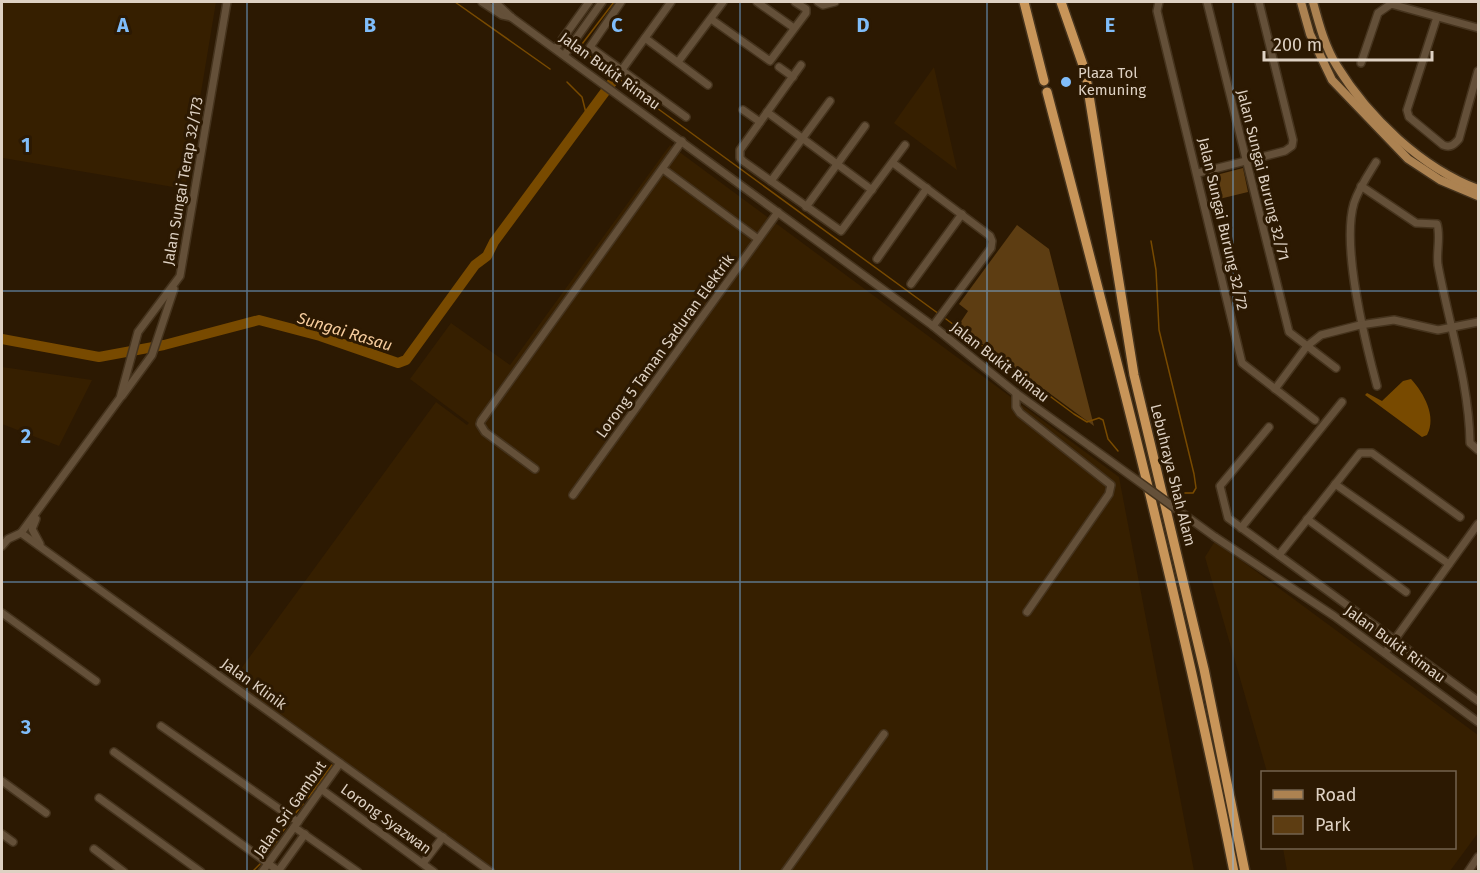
<svg xmlns="http://www.w3.org/2000/svg" width="1480" height="873" font-family="'Fira Sans',sans-serif">
	<rect width="100%" height="100%" fill="#2c1902"/>
	<g fill="#361f00">
		<path d="M2 2H216L185 189 3 158 2 160Z"/>
		<path d="M934 67 957 170 894 123Z"/>
		<path d="M670 145 1119 477 1194 871H497L232 681 436 402 467 425 469 423 410 379 451 323 510 365Z"/>
		<path d="M2 367 92 380 59 446 2 424Z"/>
		<path d="M1215 541 1478 735V833L1450 871H1287L1283 848H1454V772H1267L1205 557Z"/>
	</g>
	<g fill="#5d3d12">
		<path d="M1243 168 1248 192 1211 201 1205 178Z"/>
		<path d="M1017 225 1049 249 1094 426 958 326 968 311 959 304Z"/>
	</g>
	<path fill="#784a00" d="M1411 379C1424 393 1437 417 1427 435L1422 437 1365 395 1367 393 1382 401 1403 381Z"/>
	<g fill="none" stroke-linecap="round" stroke-linejoin="round">
		<g stroke="#784a00" stroke-width="1.5">
			<path d="M455 2 550 69"/>
			<path d="M614 2 579 48 646 100 939 314"/>
			<path d="M567 82 582 97 587 117"/>
			<path d="M1151 241 1156 270 1159 330 1194 474 1196 488 1193 493H1185"/>
			<path d="M946 319 1074 414 1087 422 1099 418 1103 420 1108 439 1118 451"/>
			<path d="M308 798 332 765"/>
			<path d="M294 815 303 804"/>
			<path d="M281 834 289 822"/>
			<path d="M266 855 277 841"/>
			<path d="M252 872 261 863"/>
		</g>
		<path stroke="#784a00" stroke-width="10" d="M2 339 99 357 164 345 259 320 320 336 398 363 406 360 475 265 487 256 494 242 616 77"/>
		<g stroke="#45331d" stroke-width="10">
			<g id="minor">
				<path d="M482 2 502 15 511 17"/>
				<path d="M495 2 511 17 933 326 1016 393 1091 447"/>
				<path d="M621 2 590 47 686 117"/>
				<path d="M757 2 794 28"/>
				<path d="M818 2 823 5 835 2"/>
				<path d="M1159 2 1157 11 1242 363 1315 420"/>
				<path d="M1207 2 1289 332 1336 368"/>
				<path d="M1437 17 1407 110 1409 117 1443 145C1450 148 1454 145 1459 139L1478 71"/>
				<path d="M711 19 770 61 806 13V9L795 2"/>
				<path d="M645 38 708 85"/>
				<path d="M556 48 589 2"/>
				<path d="M565 54 602 2"/>
				<path d="M678 62 723 2"/>
				<path d="M1361 63 1378 13 1391 4 1478 28"/>
				<path d="M801 65 740 150V158L743 161 841 231 905 145"/>
				<path d="M779 67 793 77"/>
				<path d="M621 71 671 2"/>
				<path d="M743 110 760 122"/>
				<path d="M767 112 872 190"/>
				<path d="M1376 162C1368 175 1359 188 1354 203 1341 247 1365 341 1377 386"/>
				<path d="M893 163 990 236 992 241 991 248 933 326"/>
				<path d="M663 169 758 239"/>
				<path d="M1198 173 1285 151 1292 146 1293 140 1259 2"/>
				<path d="M771 181 830 101"/>
				<path d="M1361 186 1416 223 1437 224C1441 237 1436 252 1438 265 1449 325 1469 382 1470 443L1478 450"/>
				<path d="M806 207 865 126"/>
				<path d="M877 259 927 188"/>
				<path d="M911 284 962 214"/>
				<path d="M1275 389 1307 346 1321 335 1360 325 1394 320 1438 330 1478 322"/>
				<path d="M1016 393V407L1020 413 1111 485 1109 494 1027 612"/>
				<path d="M122 396 152 355 174 289"/>
				<path d="M1269 427 1220 486 1228 518 1478 701"/>
				<path d="M535 469 485 432 480 424 481 421 682 141"/>
				<path d="M1335 484 1449 564"/>
				<path d="M573 495 778 212"/>
				<path d="M36 519 32 529 40 544"/>
				<path d="M1307 519 1406 592"/>
				<path d="M1241 528 1342 402"/>
				<path d="M21 533 120 398 138 332 180 276 227 2"/>
				<path d="M21 533 491 872"/>
				<path d="M1215 537 1334 616 1478 722"/>
				<path d="M2 546 8 539 21 533"/>
				<path d="M1279 555 1360 453H1372L1460 517"/>
				<path d="M2 613 96 681"/>
				<path d="M1385 653 1478 524"/>
				<path d="M161 726 298 822"/>
				<path d="M114 752 280 872"/>
				<path d="M2 781 46 813"/>
				<path d="M321 789 434 872"/>
				<path d="M99 798 201 872"/>
				<path d="M294 827 358 872"/>
				<path d="M2 834 13 842"/>
				<path d="M94 849 124 872"/>
				<path d="M423 863 443 837"/>
				<path d="M279 870 305 834"/>
				<path d="M262 872 340 763"/>
				<path d="M785 872 884 734"/>
				<path d="M1468 872 1478 857"/>
			</g>
		</g>
		<g stroke="#45331d" stroke-width="11">
			<g id="major">
				<path d="M1301 2 1310 34 1332 80 1408 159 1440 180 1478 196"/>
				<path d="M1313 2C1319 24 1325 47 1337 66 1369 118 1422 168 1478 189"/>
			</g>
		</g>
		<g stroke="#45331d" stroke-width="12">
			<g id="highway">
				<path d="M1024 2 1044 81"/>
				<path d="M1061 2 1085 71"/>
				<path d="M1087 83 1134 375 1204 669 1245 872"/>
				<path d="M1047 92C1115 351 1182 609 1234 872"/>
			</g>
		</g>
		<use href="#minor" stroke="#645039" stroke-width="7"/>
		<use href="#major" stroke="#ac8251" stroke-width="8"/>
		<use href="#highway" stroke="#c89559" stroke-width="9"/>
		<g stroke="#45331d" stroke-width="10" stroke-linecap="butt">
			<path id="minor-bridge" d="M1091 447 1215 537"/>
		</g>
		<use href="#minor-bridge" stroke="#645039" stroke-width="7"/>
	</g>
	<path fill="none" stroke="#80bdfa" stroke-width="1.5" stroke-opacity="0.55" d="M247 2V872M493 2V872M740 2V872M987 2V872M1233 2V872M2 291H1478M2 582H1478"/>
	<circle fill="#80bdfa" stroke="#2c1902" stroke-width="2" cx="1066" cy="82" r="6"/>
	<g text-anchor="middle" stroke-width="6" stroke-linejoin="round" paint-order="stroke">
		<g font-size="15" fill="#ded1c3" stroke="#2c1902">
			<text transform="translate(610 71) rotate(36)" y="5">Jalan Bukit Rimau</text>
			<text transform="translate(1263 175) rotate(76)" y="5">Jalan Sungai Burung 32/71</text>
			<text transform="translate(183 181) rotate(-80)" y="5">Jalan Sungai Terap 32/173</text>
			<text transform="translate(1223 224) rotate(77)" y="5">Jalan Sungai Burung 32/72</text>
			<text transform="translate(665 346) rotate(-54)" y="5">Lorong 5 Taman Saduran Elektrik</text>
			<text transform="translate(1000 362) rotate(38)" y="5">Jalan Bukit Rimau</text>
			<text transform="translate(1173 475) rotate(76)" y="5">Lebuhraya Shah Alam</text>
			<text transform="translate(1395 644) rotate(36)" y="5">Jalan Bukit Rimau</text>
			<text transform="translate(254 684) rotate(36)" y="5">Jalan Klinik</text>
			<text transform="translate(290 809) rotate(-55)" y="5">Jalan Sri Gambut</text>
			<text transform="translate(386 819) rotate(36)" y="5">Lorong Syazwan</text>
		</g>
		<g font-size="15" fill="#ded1c3" stroke="#2c1902" text-anchor="start">
			<text x="1078" y="78">Plaza Tol<tspan x="1078" dy="17">Kemuning</tspan></text>
		</g>
		<g font-size="16" font-style="italic" fill="#f8ce9f" stroke="#2c1902">
			<text transform="translate(345 331) rotate(17)" y="6">Sungai Rasau</text>
		</g>
	</g>
	<g font-size="20" text-anchor="middle" font-weight="bold" fill="#80bdfa" stroke="#2c1902" stroke-width="6" stroke-linejoin="round" paint-order="stroke">
		<text x="123" y="32">A</text>
		<text x="370" y="32">B</text>
		<text x="617" y="32">C</text>
		<text x="863" y="32">D</text>
		<text x="1110" y="32">E</text>
		<text x="26" y="152">1</text>
		<text x="26" y="443">2</text>
		<text x="26" y="734">3</text>
	</g>
	<rect width="1480" height="873" fill="none" stroke="#ded1c3" stroke-width="6"/>
	<rect x="1261" y="771" width="195" height="78" fill="#2c1902" stroke="#73634f" stroke-width="1.5"/>
	<rect x="1273" y="790" width="30" height="9" fill="#ac8251" stroke="#73634f" stroke-width="1.5"/>
	<text x="1315" y="801" font-size="18" fill="#ded1c3">Road</text>
	<rect x="1273" y="816" width="30" height="18" fill="#5d3d12" stroke="#73634f" stroke-width="1.5"/>
	<text x="1315" y="831" font-size="18" fill="#ded1c3">Park</text>
	<path d="M1264 51v9h168v-9" fill="none" stroke="#ded1c3" stroke-width="3"/>
	<text x="1273" y="51" font-size="18" fill="#ded1c3" stroke="#2c1902" stroke-width="4.5" paint-order="stroke">200 m</text>
</svg>
